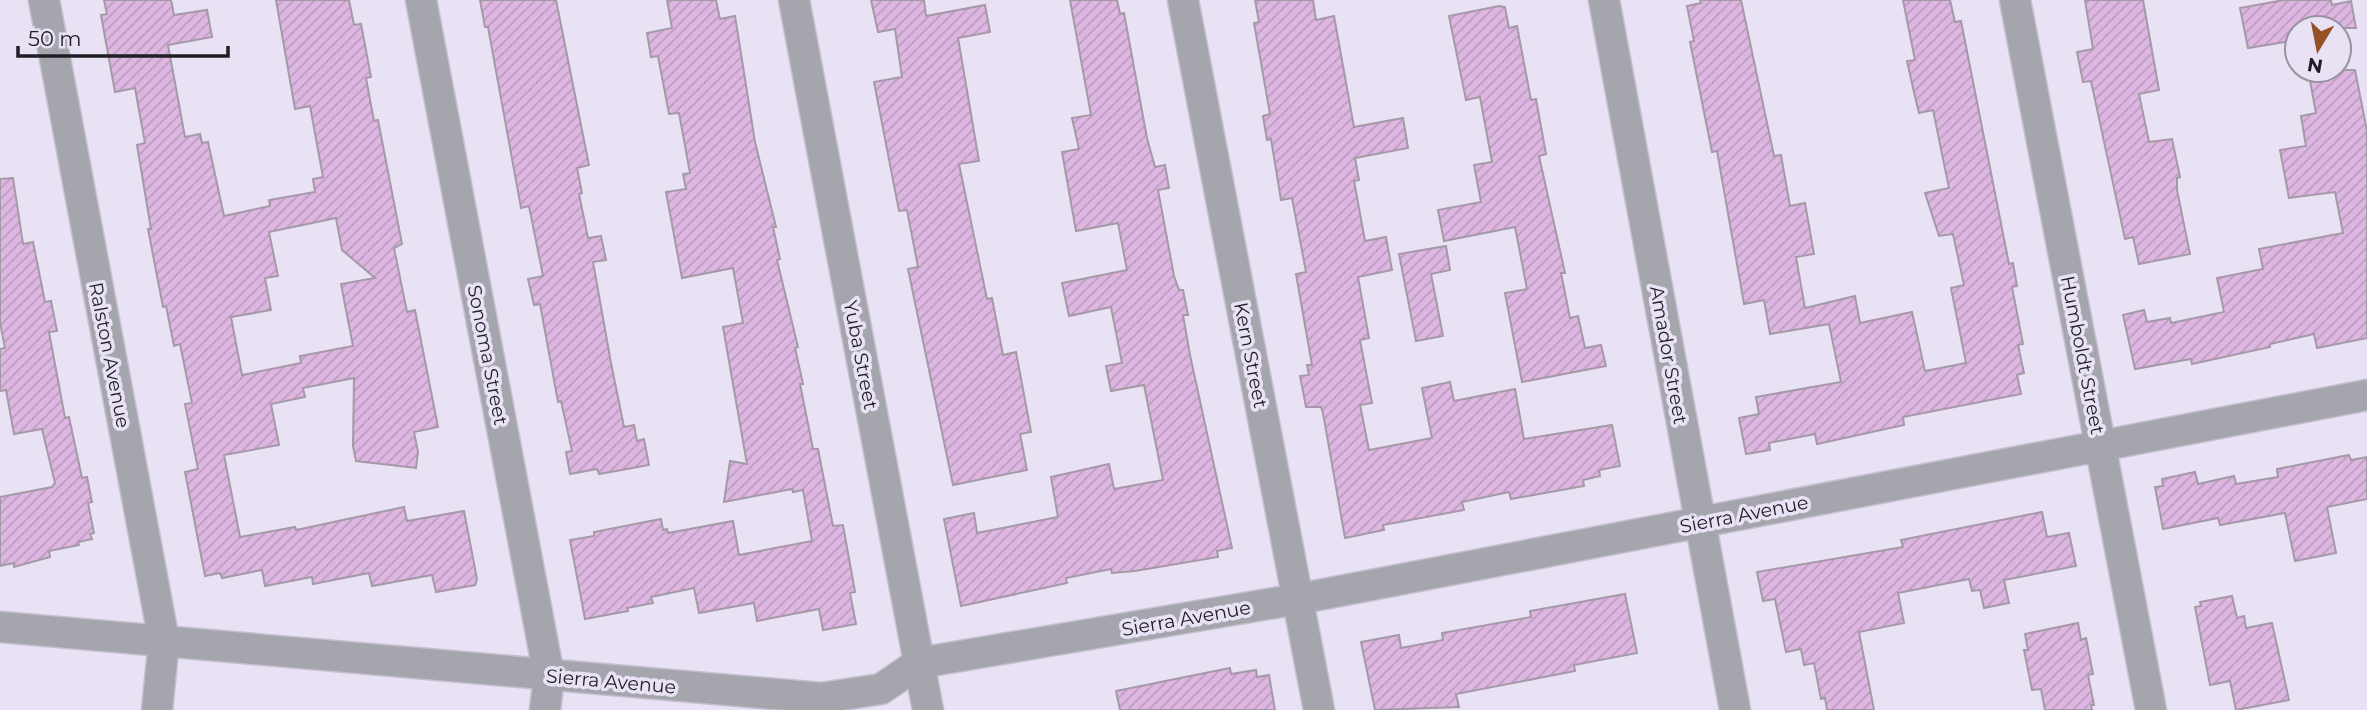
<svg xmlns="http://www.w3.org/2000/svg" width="2367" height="710" font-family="Montserrat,sans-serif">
	<defs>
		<pattern id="building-hatch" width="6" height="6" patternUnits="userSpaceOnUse" patternTransform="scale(1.75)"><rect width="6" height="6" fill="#ddb6e1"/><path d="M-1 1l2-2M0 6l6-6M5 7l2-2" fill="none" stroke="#bd9cc1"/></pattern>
	</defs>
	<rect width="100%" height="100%" fill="#e9e2f5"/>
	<g fill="url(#building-hatch)" stroke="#a699a7" stroke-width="2" fill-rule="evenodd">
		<path d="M104 0H171L174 15 207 10 212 37 168 45 185 137 200 134 202 143 208 142 224 216 270 206 269 200 315 192 313 179 323 177 310 106 295 109 276 0H349L354 25 361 24 371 77 366 78 374 121 378 120 402 244 394 248 407 312 415 310 438 427 414 432 418 452 416 468 356 461 353 446 354 378 303 388 305 397 271 404 279 445 224 455 240 537 295 527 296 530 404 507 407 521 464 511 477 579 475 585 436 592 432 575 372 586 369 573 313 584 312 577 265 586 262 570 222 578 220 573 205 576 185 472 198 469 185 404 192 403 180 344 174 346 166 306 163 307 148 229H151L137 145 145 143 135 88 115 92 101 15 107 14ZM336 218 342 250 375 278 341 284 353 346 300 356 301 363 242 375 231 317 271 310 265 278 278 276 269 232Z"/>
		<path d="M480 0H556L589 165 577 168 582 193 579 194 588 238 601 236 606 260 593 262 611 363 624 427 634 425 637 441 644 439 649 465 599 474 597 469 570 474 566 452 572 451 561 401 558 402 540 304 534 305 528 279 543 276 529 206 521 208 488 27H485Z"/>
		<path d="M667 0H716L720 19 735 16 755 142 776 227H773L780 259 777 260 798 347 795 348 803 384H800L813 449H818L833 526 843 525 855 592 850 593 856 624 823 630 819 609 757 621 754 603 699 613 694 588 651 597 653 603 627 608 628 611 585 619 570 540 594 536V532L661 519 663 530 667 529 668 533 733 521 739 555 812 541 803 490 793 492 792 489 724 502 730 461 747 464 723 327 743 323 733 268 682 278 666 192 686 189 683 174 690 173 679 113 669 114 658 56 651 57 647 33 672 28Z"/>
		<path d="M871 0H924L926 16 985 5 990 32 958 38 979 161 959 164 987 299 992 298 1003 355 1016 352 1031 432 1020 434 1027 470 953 485 908 269 918 267 907 210 899 211 874 82 902 77 895 29 878 32Z"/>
		<path d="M1070 0H1117L1120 14 1124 13 1147 138 1155 167 1165 165 1169 188 1158 190 1174 276 1179 290H1183L1188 315H1183L1190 355 1232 548 1217 551 1218 557 1135 571 1112 573 1111 569 1066 578 1067 583 961 606 944 519 974 513 977 533 1058 517 1051 477 1109 464 1114 489 1163 480 1144 385 1111 391 1106 366 1122 363 1111 307 1069 316 1062 283 1127 270 1118 223 1076 231 1062 152 1079 149 1072 118 1091 115Z"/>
		<path d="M1255 0H1313L1316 20 1334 16 1354 127 1403 118 1408 148 1355 158 1359 180 1354 181 1365 241 1386 237 1392 270 1358 277 1369 338 1360 340 1372 403 1360 405 1369 450 1432 438 1422 388 1450 382 1454 401 1515 389 1524 439 1612 425 1620 466 1599 470 1600 476 1583 480 1584 486 1511 499 1509 492 1462 502 1464 510 1383 525 1384 530 1345 538 1323 413 1321 407H1306L1300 376 1309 375 1307 365H1312L1296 274 1306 272 1292 198 1281 200 1271 139 1267 140 1263 116 1270 114 1254 23 1259 22Z"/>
		<path d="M1700 0H1741L1774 156 1781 155 1790 206 1805 203 1814 254 1796 257 1805 308 1855 296 1860 323 1912 312 1925 371 1966 363 1951 288 1964 285 1953 234 1939 236 1925 193 1949 188 1933 110 1919 113 1913 88 1907 61 1915 60 1903 0H1950L1955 22 1961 21 2009 264 2013 263 2017 286 2012 287 2023 344 2018 345 2024 373 2017 375 2021 394 1903 417 1904 425 1817 444 1815 434 1769 443 1770 450 1746 454 1739 418 1759 414 1756 397 1841 382 1829 324 1770 334 1764 300 1744 304 1717 151 1712 152 1690 42 1694 41 1687 6 1701 3Z"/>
		<path d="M2085 0H2143L2159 90 2139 94 2149 142 2172 139 2180 177 2177 178V190L2190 254 2139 264 2133 237 2125 239 2091 81 2083 82 2077 52 2093 49Z"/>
		<path d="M2284 0H2331L2332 5 2351 1 2356 28H2297V40L2248 48 2240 8Z"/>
		<path d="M1499 6 1505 7 1509 28 1517 26 1531 100 1536 99 1546 154 1539 156 1565 273H1561L1570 318 1578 316 1585 348 1601 345 1606 366 1522 382 1505 293 1527 289 1515 227 1444 241 1438 210 1481 202 1474 165 1492 162 1480 97 1466 100 1449 16Z"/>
		<path d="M2308 70H2355L2367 131V338L2317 348 2314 334 2270 344V347L2192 364 2191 359 2135 369 2123 315 2144 310 2147 322 2170 318 2171 323 2224 312 2217 278 2263 269 2259 249 2343 233 2335 192 2289 198 2280 150 2306 146 2301 116 2316 113Z"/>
		<path d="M13 178 23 244 33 242 45 302 51 301 57 331 49 332 65 418 69 417 82 478 87 477 92 502 88 503 94 533 90 534 92 539 78 542 79 545 49 551 50 557 14 567V563L0 566V497L52 487 55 483 42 429 14 434 6 390 0 391V349L5 348 0 323V179Z"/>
		<path d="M1446 246 1450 270 1431 274 1443 336 1416 341 1399 254Z"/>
		<path d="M2349 455 2351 460 2367 457V499L2327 507 2336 553 2295 561 2285 513 2220 525 2218 518 2163 529 2155 487 2163 486 2162 479 2195 472 2198 484 2234 476 2236 484 2278 477 2277 469Z"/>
		<path d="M2042 512 2047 537 2069 533 2076 566 2004 580 2009 603 1984 608 1980 590 1972 591 1969 579 1898 593 1904 623 1859 632 1874 710H1827L1825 698 1821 699 1814 663 1804 665 1801 649 1786 652 1775 599 1763 601 1757 572 1903 547 1901 540Z"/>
		<path d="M1625 594 1637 653 1574 665 1575 671 1456 694 1459 707 1375 710 1361 642 1399 635 1401 648 1443 640 1442 633 1531 617 1530 611Z"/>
		<path d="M2232 596 2237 618 2244 616 2246 628 2272 623 2289 700 2236 710 2230 681 2210 685 2195 607 2201 606 2200 602Z"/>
		<path d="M2078 623 2081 640 2086 638 2093 674 2088 675 2094 705H2091L2092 710H2045L2041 689 2032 690 2024 650H2028L2025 634Z"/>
		<path d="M1230 668 1231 674 1256 670 1257 677 1269 675 1275 710H1120L1116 691Z"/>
	</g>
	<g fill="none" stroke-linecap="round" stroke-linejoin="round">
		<g stroke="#c5bfcf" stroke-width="33">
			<g id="minor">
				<path d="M44 0 164 641 157 710"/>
				<path d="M421 0 549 676 545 710"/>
				<path d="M794 0 928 710"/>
				<path d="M1183 0 1319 710"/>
				<path d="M1604 0 1735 710"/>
				<path d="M2015 0 2151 710"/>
				<path d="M0 627 821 698 881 689 919 663 1298 599 2367 395"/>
			</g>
		</g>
		<use href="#minor" stroke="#a4a5ad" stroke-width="30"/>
	</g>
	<g text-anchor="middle" stroke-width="7" stroke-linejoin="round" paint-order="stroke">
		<g font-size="19" fill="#201d24" stroke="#e9e2f5">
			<text transform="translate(110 355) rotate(79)" y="7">Ralston Avenue</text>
			<text transform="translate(488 355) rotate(79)" y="7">Sonoma Street</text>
			<text transform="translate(861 355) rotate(79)" y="7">Yuba Street</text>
			<text transform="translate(1251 355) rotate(79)" y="7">Kern Street</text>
			<text transform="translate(1669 355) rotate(80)" y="7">Amador Street</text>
			<text transform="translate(2083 355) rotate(79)" y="7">Humboldt Street</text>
			<text transform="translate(1744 514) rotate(-11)" y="7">Sierra Avenue</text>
			<text transform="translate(1186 618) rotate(-10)" y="7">Sierra Avenue</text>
			<text transform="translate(611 681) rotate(5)" y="7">Sierra Avenue</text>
		</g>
	</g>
	<g transform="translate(2318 49) rotate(190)"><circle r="33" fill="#e9e2f5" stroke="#9993a1" stroke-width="2"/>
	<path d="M0-5L12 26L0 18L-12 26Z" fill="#965224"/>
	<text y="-10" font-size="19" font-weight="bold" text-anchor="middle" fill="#201d24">N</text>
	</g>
	<path d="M18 46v10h210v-10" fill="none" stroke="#201d24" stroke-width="3.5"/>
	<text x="28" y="46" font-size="21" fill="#201d24" stroke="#e9e2f5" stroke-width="5" paint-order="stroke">50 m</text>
</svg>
